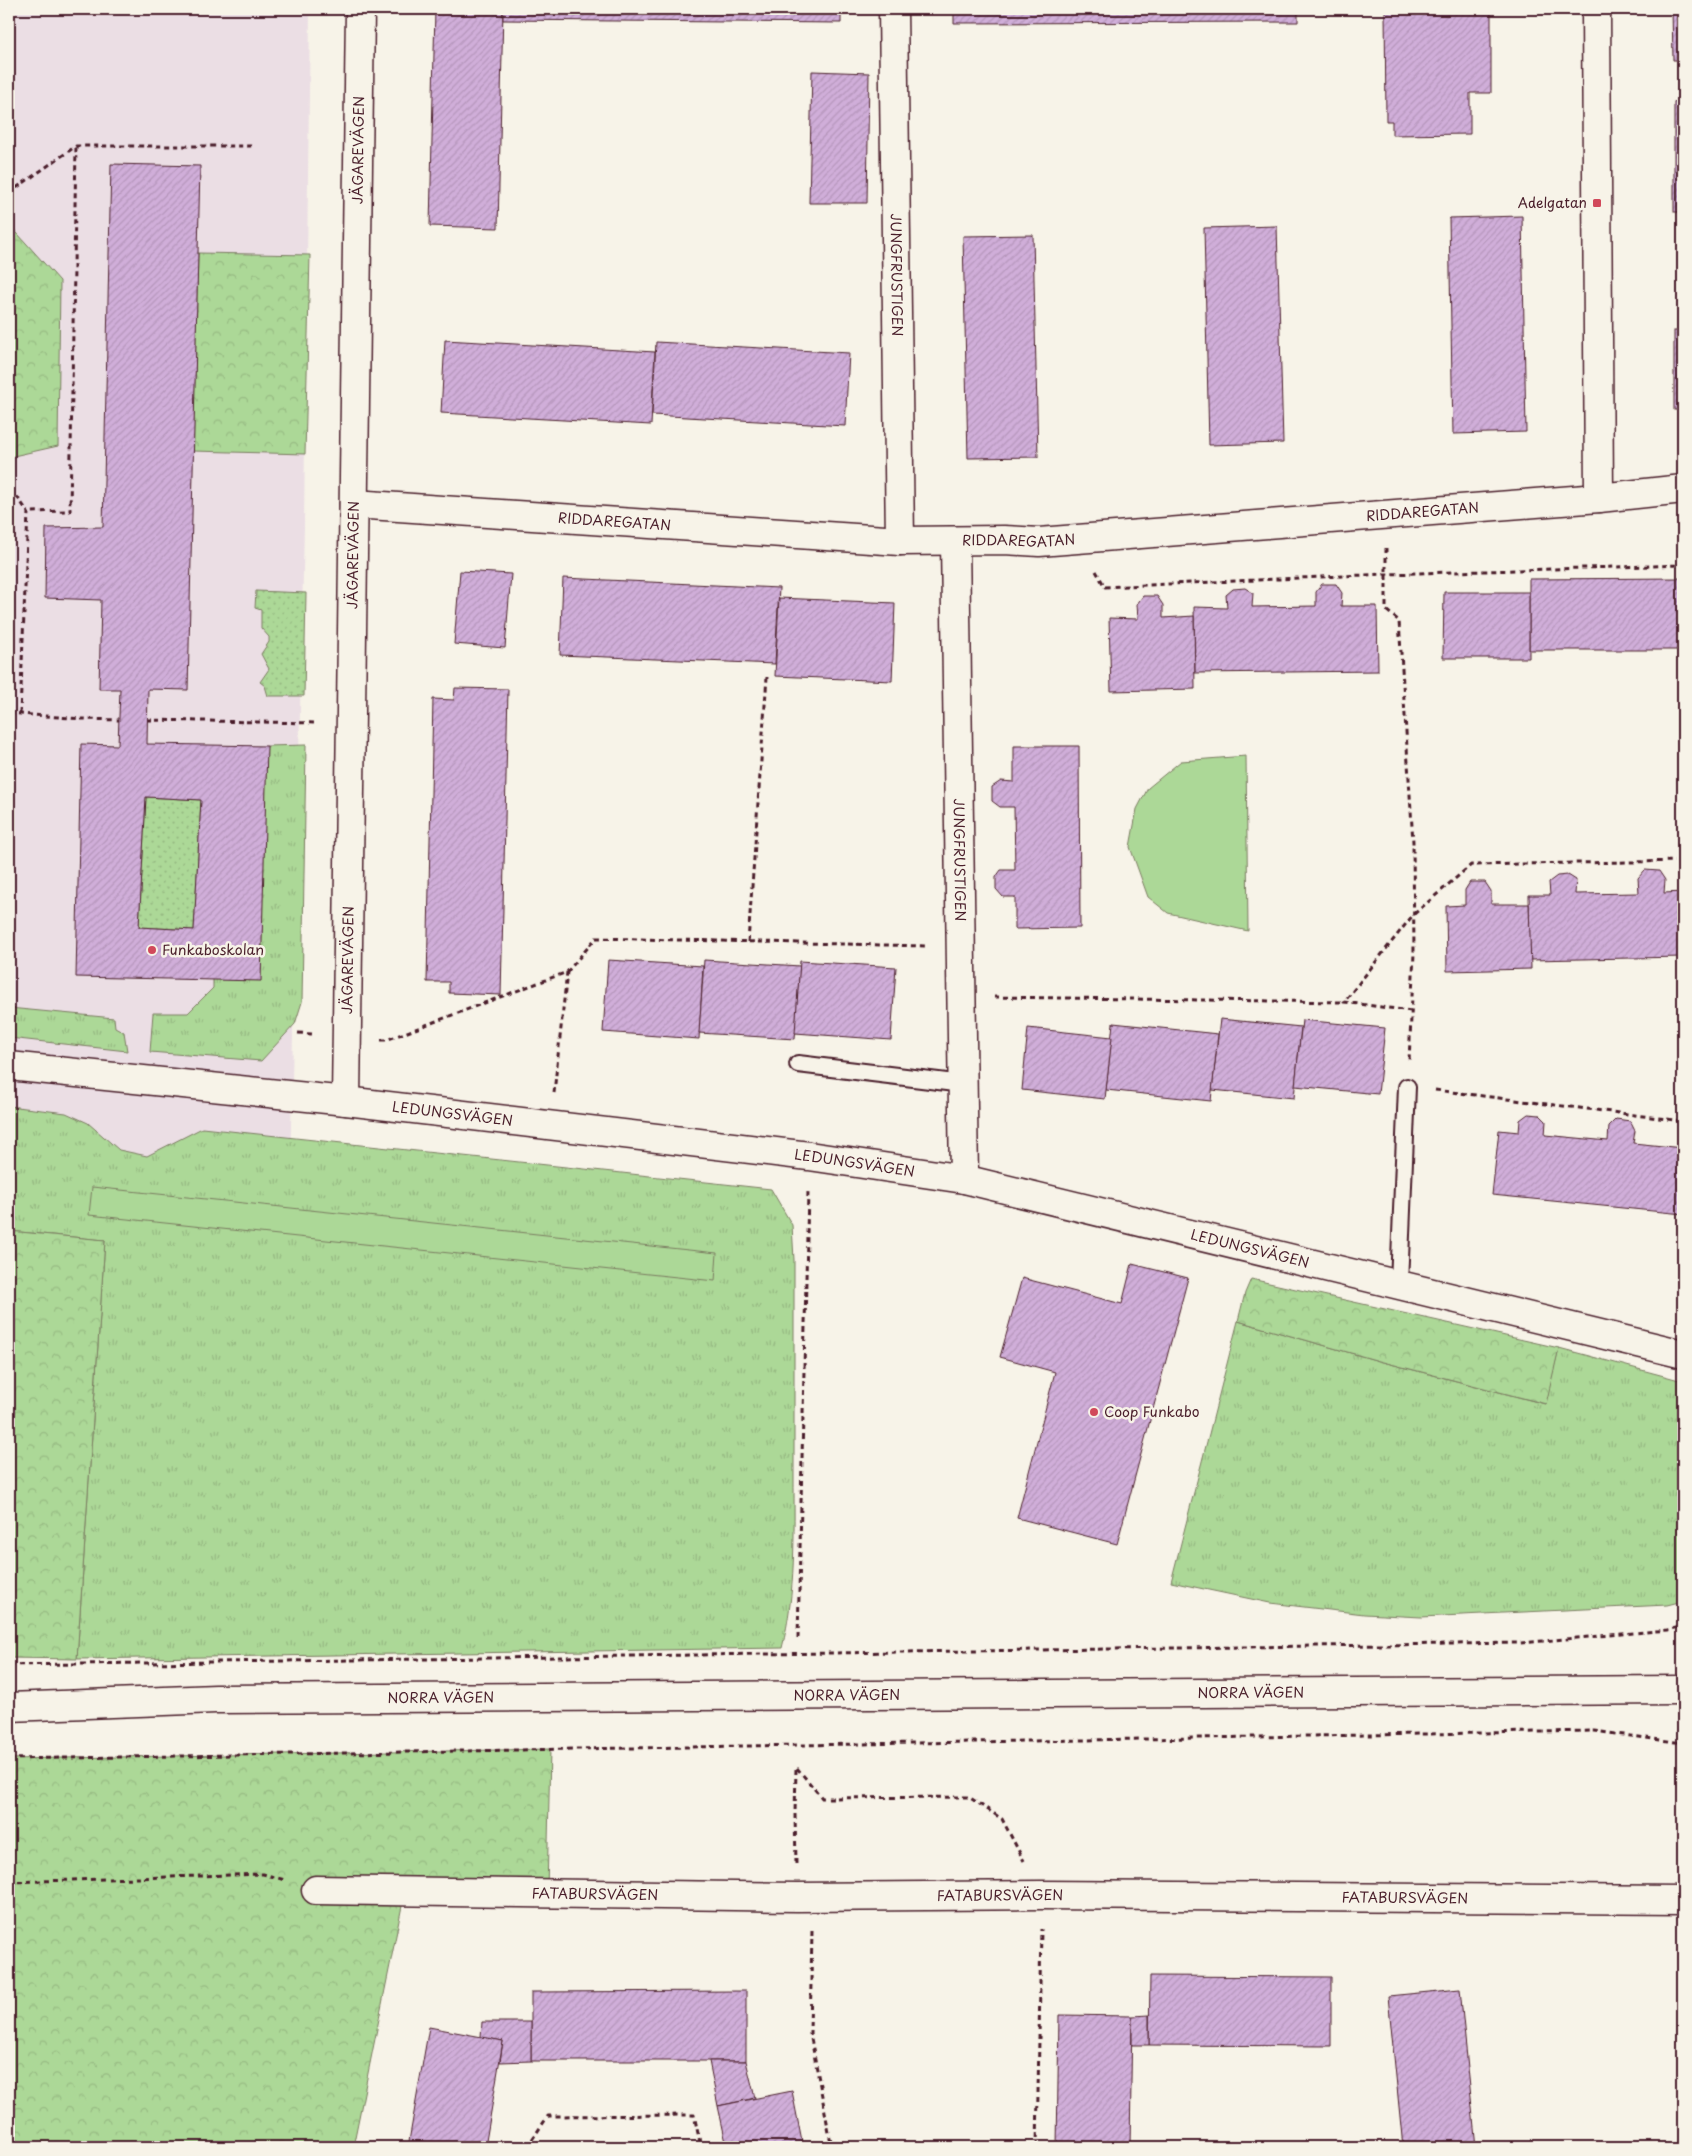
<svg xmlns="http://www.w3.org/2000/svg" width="1692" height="2156" font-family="'Playpen Sans',sans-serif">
	<defs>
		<pattern id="grass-tufts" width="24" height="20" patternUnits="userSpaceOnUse" patternTransform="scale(1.25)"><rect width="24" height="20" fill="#acd897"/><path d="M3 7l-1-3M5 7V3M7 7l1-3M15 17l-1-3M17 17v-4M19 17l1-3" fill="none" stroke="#96b982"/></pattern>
		<pattern id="forest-crowns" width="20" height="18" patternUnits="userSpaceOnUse" patternTransform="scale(1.25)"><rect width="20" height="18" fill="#acd897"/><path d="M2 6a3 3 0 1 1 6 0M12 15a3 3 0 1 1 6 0" fill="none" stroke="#96b982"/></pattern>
		<pattern id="garden-dots" width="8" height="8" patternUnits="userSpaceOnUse" patternTransform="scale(1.25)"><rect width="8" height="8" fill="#acd897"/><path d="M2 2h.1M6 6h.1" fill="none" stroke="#96b982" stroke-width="1.8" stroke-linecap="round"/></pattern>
		<pattern id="building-hatch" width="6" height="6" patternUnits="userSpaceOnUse" patternTransform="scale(1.25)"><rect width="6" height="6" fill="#d0aed9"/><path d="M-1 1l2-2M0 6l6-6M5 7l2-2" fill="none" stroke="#b495ba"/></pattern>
	</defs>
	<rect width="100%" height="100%" fill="#f7f3e8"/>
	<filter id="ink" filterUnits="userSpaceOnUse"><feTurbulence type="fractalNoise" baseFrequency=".02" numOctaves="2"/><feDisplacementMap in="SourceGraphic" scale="10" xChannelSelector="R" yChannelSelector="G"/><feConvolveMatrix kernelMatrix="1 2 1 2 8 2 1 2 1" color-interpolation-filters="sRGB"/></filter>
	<g filter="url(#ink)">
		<path fill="#ebdee4" d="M9 9H310L304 525 290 1174 744 1637 9 1648Z"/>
		<g fill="url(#grass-tufts)" stroke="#7b7c61">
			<path d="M306 745 302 1002 295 1024 261 1061 150 1052 153 1013H188L213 988V980L267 746Z"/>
			<path d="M9 1008 114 1018 115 1027 124 1032 127 1051 9 1038Z"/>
			<path d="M9 1106 66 1113 88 1123 119 1150 147 1156 202 1128 771 1189 792 1225 794 1260C794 1332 794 1405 794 1477 794 1533 796 1593 782 1648L77 1659 105 1240 9 1231Z"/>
			<path d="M1238 1321 1379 1361 1545 1404 1559 1348 1683 1381V1601L1667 1605 1421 1617 1364 1614 1270 1603 1171 1582Z"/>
		</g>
		<g fill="url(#forest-crowns)" stroke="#7b7c61">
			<path d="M9 224 60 281 58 446 9 457Z"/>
			<path d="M198 253 310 255 305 454 193 451Z"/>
			<path d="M9 1231 105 1240 77 1659 9 1658Z"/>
			<path d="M1251 1279 1559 1348 1546 1404 1379 1361 1238 1321 1245 1293Z"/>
			<path d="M550 1749 547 1893 405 1891 353 2147H9V1759Z"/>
		</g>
		<g fill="#acd897" stroke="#7b7c61">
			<path d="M1246 756 1248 931 1168 913 1148 897 1130 847 1137 809 1148 788 1181 761Z"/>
			<path d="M92 1187 717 1253 715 1281 89 1215Z"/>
		</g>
		<g fill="url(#garden-dots)" stroke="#7b7c61">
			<path d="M256 591 306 593 304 696H268L265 686 260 682 269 669 261 654 269 642V637L261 628V610L255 608Z"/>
			<path d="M146 797 201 800 194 930 139 927Z"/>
		</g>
		<g fill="url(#building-hatch)" stroke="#4a1f2b" fill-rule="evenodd">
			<path d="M435 9H503L498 228 430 226Z"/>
			<path d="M503 9H841V23L503 20Z"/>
			<path d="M954 9H1298V22L954 23Z"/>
			<path d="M1385 9H1491V93H1470V134L1392 135V121H1386Z"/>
			<path d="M1672 9H1683V60H1673Z"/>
			<path d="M812 71 869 73 867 203H809Z"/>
			<rect x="1674" y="102" width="9" height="110"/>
			<path d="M111 164 200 166 188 690 148 689 147 744 267 746 261 981 76 977 81 744 118 745 120 689H99L101 600 45 598 46 528 103 527ZM146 797 201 800 194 930 139 927Z"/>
			<path d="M1522 216 1526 432 1453 434 1449 218Z"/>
			<path d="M1277 226 1283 443 1209 445 1204 228Z"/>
			<path d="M1033 235 1038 457 968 458 963 236Z"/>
			<rect x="1674" y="331" width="9" height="79"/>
			<path d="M445 340 655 352 651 425 441 413Z"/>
			<path d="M656 342 849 353 845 426 652 415Z"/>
			<path d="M460 571 511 574 505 648 454 644Z"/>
			<path d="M563 578 779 588 775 664 560 655Z"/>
			<path d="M1683 578V650H1529V579Z"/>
			<path d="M1322 584H1336L1342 593 1341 606H1377L1378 671 1195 673 1194 607 1227 608 1226 595 1233 589 1245 588 1253 593 1252 607 1316 606V592Z"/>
			<path d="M1444 592H1529V658H1443Z"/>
			<path d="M1143 596H1157L1163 605V618L1194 616 1195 689 1111 691 1109 618 1138 619 1137 604Z"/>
			<path d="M779 598 895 603 892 681 775 676Z"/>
			<path d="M455 688 508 689 501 995 449 993V982H427L433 699 454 700Z"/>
			<path d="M1014 746H1079L1080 928 1015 929V897H1003L996 889V877L1001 870H1015L1014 807H1000L992 801V787L1001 781 1014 782Z"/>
			<path d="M1645 870 1659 871 1665 880 1664 893 1683 892V957L1530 960 1529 895H1550L1549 882 1557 876 1568 875 1576 880 1575 894 1639 893 1638 878Z"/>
			<path d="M1470 882H1485L1491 891V904H1529L1531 969 1447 971 1446 906 1465 905V890Z"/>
			<path d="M608 960 703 966 699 1039 603 1032Z"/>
			<path d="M704 960 800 966 795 1039 699 1033Z"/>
			<path d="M800 961 896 967 891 1040 795 1033Z"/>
			<path d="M1220 1019 1301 1027 1294 1098 1212 1090Z"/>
			<path d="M1302 1020 1385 1028 1378 1094 1295 1086Z"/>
			<path d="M1113 1023 1218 1034 1211 1101 1106 1090Z"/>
			<path d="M1028 1028 1112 1037 1105 1099 1022 1090Z"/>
			<path d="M1528 1114 1540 1115 1546 1121 1545 1135 1608 1141 1609 1126 1616 1119 1630 1121 1635 1131 1633 1143 1683 1148V1214L1492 1195 1499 1130 1519 1132 1520 1120Z"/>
			<path d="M1132 1264 1188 1278 1117 1544 1017 1518 1055 1372 1000 1357 1022 1278 1122 1304Z"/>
			<path d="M1150 1976 1331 1977V2046L1149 2045Z"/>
			<path d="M1460 1989 1476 2147H1403L1388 1996Z"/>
			<path d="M746 1991V2061H531V1992Z"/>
			<path d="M1059 2015 1132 2016 1130 2147H1057Z"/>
			<path d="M1149 2015V2045H1132V2016Z"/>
			<path d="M482 2022H531V2061L500 2062 503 2041 481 2037Z"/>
			<path d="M429 2027 503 2041 485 2147H408Z"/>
			<path d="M709 2061H746L755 2098 718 2106Z"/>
			<path d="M792 2091 803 2147H727L718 2106Z"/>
		</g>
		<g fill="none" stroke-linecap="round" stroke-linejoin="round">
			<g stroke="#4a1f2b" stroke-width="20">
				<g id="service">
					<path d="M798 1064 963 1084"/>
					<path d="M1399 1284 1407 1087"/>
				</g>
			</g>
			<g stroke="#4a1f2b" stroke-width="31">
				<g id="minor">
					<path id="s1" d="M893 9 900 541"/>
					<path d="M1596 9 1599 498"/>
					<path id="s2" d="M354 504 900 541 1004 540 1039 542 1599 498 1683 489"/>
					<path id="s3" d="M955 541 964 1179"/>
					<path id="s4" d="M9 1066 346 1101 809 1156 964 1179 1683 1354"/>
					<path id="s5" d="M346 1101 360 9"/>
					<path id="s6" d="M316 1890 797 1897 1041 1895 1683 1900"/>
				</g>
			</g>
			<g stroke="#4a1f2b" stroke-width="31">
				<g id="secondary">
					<path id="s7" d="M9 1707 216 1699 1683 1690"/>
				</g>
			</g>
			<g stroke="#4a1f2b" stroke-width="3" stroke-dasharray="5 4" stroke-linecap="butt">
				<path d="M9 193 76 146H253"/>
				<path d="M9 492 15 494 28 512"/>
				<path d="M1386 548V610L1399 621 1413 842 1414 953 1409 1061"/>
				<path d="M1096 571 1105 587 1386 574 1683 565"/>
				<path d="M9 713 82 719 119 720"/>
				<path d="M20 714 28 512 70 511 76 146"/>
				<path d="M147 720 317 723"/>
				<path d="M748 942 767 677"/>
				<path d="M994 997 1344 1002"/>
				<path d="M1411 1011 1344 1002 1413 915 1471 865 1683 861"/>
				<path d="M298 1033 312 1034"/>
				<path d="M381 1040H386L567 972 596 938 926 946"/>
				<path d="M1435 1090 1683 1121"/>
				<path d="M554 1093 567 972"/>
				<path d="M798 1638 808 1191"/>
				<path d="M9 1665 1520 1643 1668 1630 1683 1626"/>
				<path d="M9 1759 1594 1731 1683 1743"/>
				<path d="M797 1768 822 1798 969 1797 1002 1819 1024 1861"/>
				<path d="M796 1864 795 1814 796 1768"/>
				<path d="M9 1882 263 1874 285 1880"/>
				<path d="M812 1931 810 2033 830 2138 834 2147"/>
				<path d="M527 2147 548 2116 694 2115 701 2147"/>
				<path d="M1037 2147 1041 1929"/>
			</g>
			<use href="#service" stroke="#f7f3e8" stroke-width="16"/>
			<use href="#minor" stroke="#f7f3e8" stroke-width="28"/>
			<use href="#secondary" stroke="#f7f3e8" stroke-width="28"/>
		</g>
	</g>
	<g fill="#d1495b" stroke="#f7f3e8" stroke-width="2">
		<rect x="1592" y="198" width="10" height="10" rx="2.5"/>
		<circle cx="152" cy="950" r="5"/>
		<circle cx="1094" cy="1412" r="5"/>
	</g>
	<g text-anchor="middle" stroke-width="5" stroke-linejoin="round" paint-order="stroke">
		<g font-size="14" fill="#4a1f2b" stroke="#f7f3e8">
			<text dy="5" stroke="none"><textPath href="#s5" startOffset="951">JÄGAREVÄGEN</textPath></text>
			<text dy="5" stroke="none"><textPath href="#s1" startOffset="266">JUNGFRUSTIGEN</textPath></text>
			<text dy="5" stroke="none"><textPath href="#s2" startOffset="1071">RIDDAREGATAN</textPath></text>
			<text dy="5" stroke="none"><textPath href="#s2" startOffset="261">RIDDAREGATAN</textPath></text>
			<text dy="5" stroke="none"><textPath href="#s2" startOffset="666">RIDDAREGATAN</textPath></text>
			<text dy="5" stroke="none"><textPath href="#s5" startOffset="546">JÄGAREVÄGEN</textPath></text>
			<text dy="5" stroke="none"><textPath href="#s3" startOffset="319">JUNGFRUSTIGEN</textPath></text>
			<text dy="5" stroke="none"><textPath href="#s5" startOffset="141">JÄGAREVÄGEN</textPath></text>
			<text dy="5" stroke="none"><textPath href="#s4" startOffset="446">LEDUNGSVÄGEN</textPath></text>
			<text dy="5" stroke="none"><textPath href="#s4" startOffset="851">LEDUNGSVÄGEN</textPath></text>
			<text dy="5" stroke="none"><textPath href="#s4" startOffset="1256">LEDUNGSVÄGEN</textPath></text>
			<text dy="5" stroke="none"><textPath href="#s7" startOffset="1242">NORRA VÄGEN</textPath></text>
			<text dy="5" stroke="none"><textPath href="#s7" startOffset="838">NORRA VÄGEN</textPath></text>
			<text dy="5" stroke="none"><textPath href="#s7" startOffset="432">NORRA VÄGEN</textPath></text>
			<text dy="5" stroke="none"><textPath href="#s6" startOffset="279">FATABURSVÄGEN</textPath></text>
			<text dy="5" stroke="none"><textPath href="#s6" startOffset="684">FATABURSVÄGEN</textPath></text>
			<text dy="5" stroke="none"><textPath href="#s6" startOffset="1089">FATABURSVÄGEN</textPath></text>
		</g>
		<g font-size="14" fill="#4a1f2b" stroke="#f7f3e8" text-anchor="start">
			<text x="1587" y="208" text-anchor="end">Adelgatan</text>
			<text x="162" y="955">Funkaboskolan</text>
			<text x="1104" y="1417">Coop Funkabo</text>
		</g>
	</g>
	<rect width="1692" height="2156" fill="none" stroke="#f7f3e8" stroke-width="30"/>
	<rect x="15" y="15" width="1662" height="2126" fill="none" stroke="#4a1f2b" stroke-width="2" filter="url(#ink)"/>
</svg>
